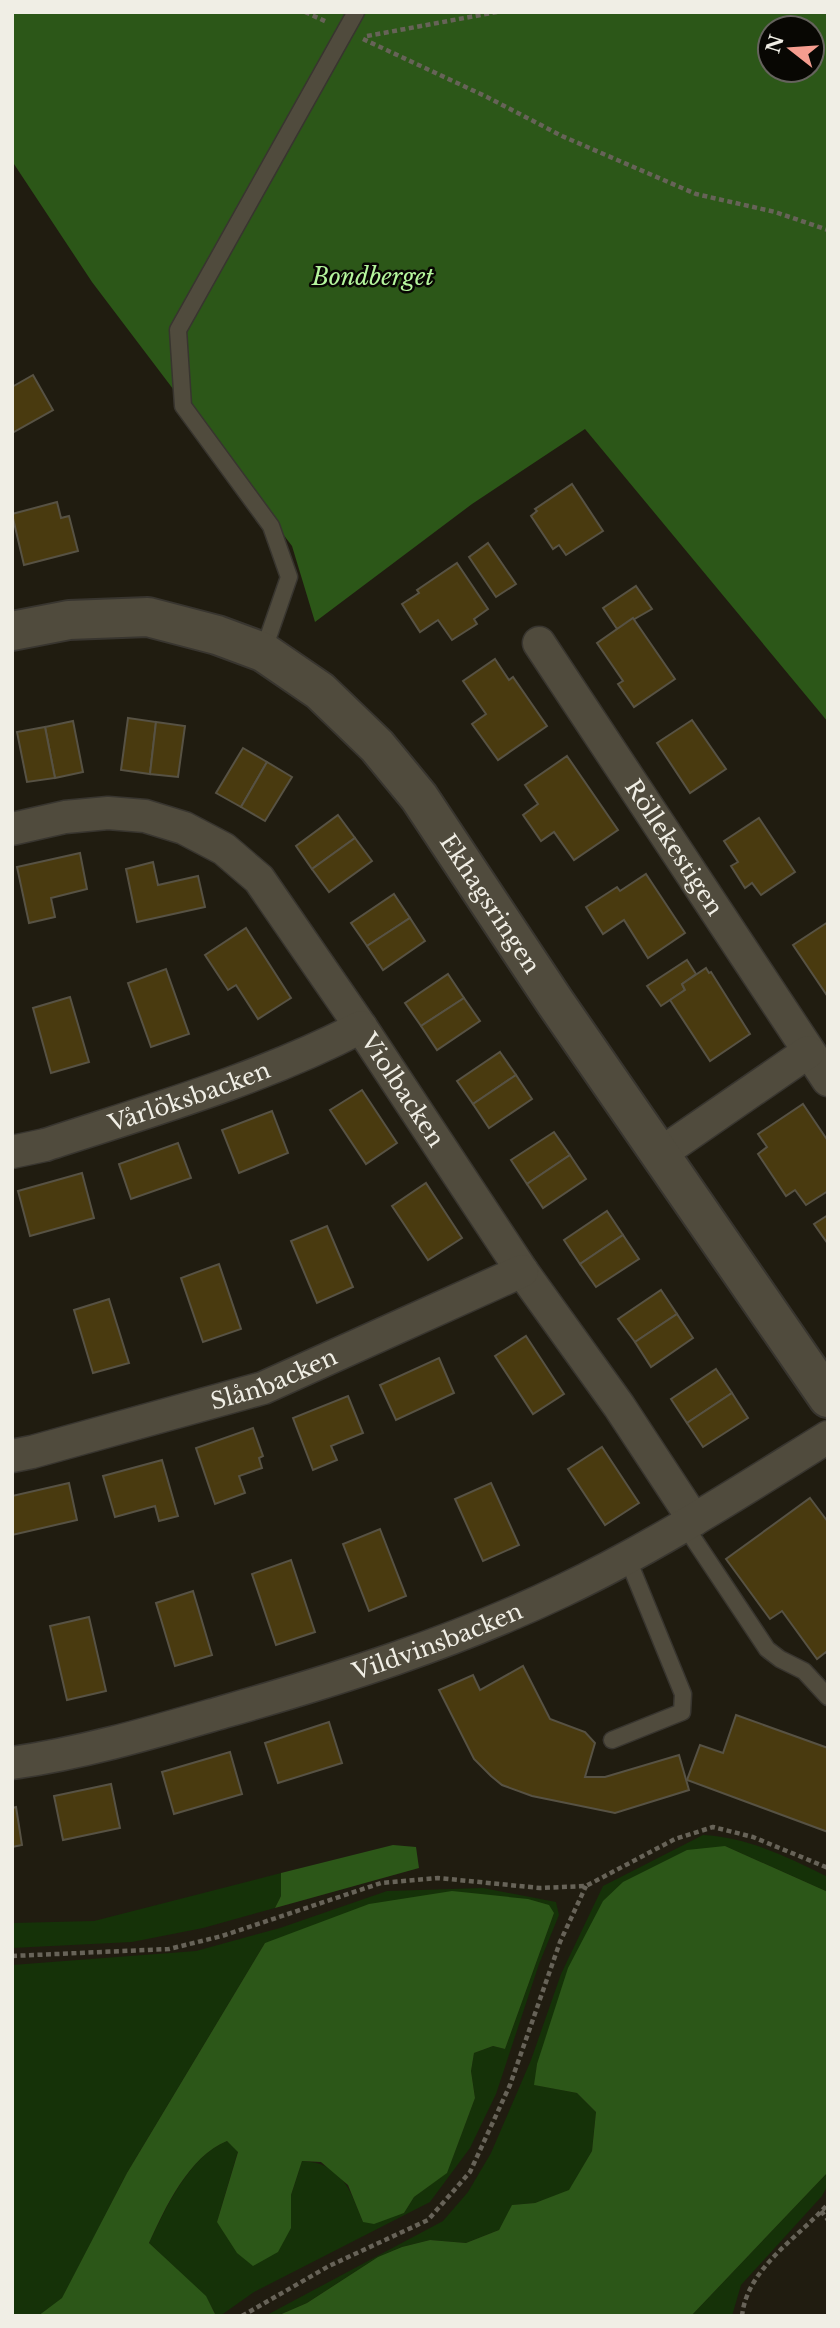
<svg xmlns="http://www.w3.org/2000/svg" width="840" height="2328" font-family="'Libre Baskerville',serif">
	<rect width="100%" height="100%" fill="#201c10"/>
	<g fill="#153208">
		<path d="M703 1835C747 1837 788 1857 828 1877V1892L725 1846 537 2064 535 2085 577 2093 596 2112 592 2151 569 2191 535 2203 513 2205 499 2230 466 2243 430 2240 402 2247 378 2257 307 2303 277 2316H265L443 2221 468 2192 491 2153 531 2060 561 1974 603 1886Z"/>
		<path d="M281 1873V1896L275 1908 203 1928 132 1942 12 1948V1923L94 1921Z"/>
		<path d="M483 1888 556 1902 559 1915 539 1964 496 2094 470 2148 430 2202 254 2292 220 2316H213L215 2313 205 2296 149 2243C166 2208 189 2156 227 2141L238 2151 217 2222 291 2228V2195L302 2161C342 2163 350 2189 363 2222L404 2213 414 2197 447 2172 475 2098 471 2071 474 2053 493 2046 505 2049 554 1913 265 1943 127 2173 62 2299 38 2316H12V1965L196 1951 280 1928 387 1891Z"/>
		<path d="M828 2172V2185L822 2196 741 2285 732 2316H691Z"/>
	</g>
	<g fill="#2c5718" fill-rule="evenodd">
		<path d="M12 12H828V722L585 429 472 504 315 622 292 546 92 282 12 161ZM770 28H812V70H770Z"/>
		<path d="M393 1845 416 1847 419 1868 275 1908 281 1896V1873Z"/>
		<path d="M725 1846 828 1892V2172L691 2316H277L307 2303 378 2257 402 2247 430 2240 466 2243 499 2230 512 2205 535 2203 569 2190 592 2151 596 2112 577 2093 534 2085 537 2064 568 1968 603 1901 623 1882 687 1850Z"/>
		<path d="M452 1891 528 1899 549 1905 554 1913 505 2049 493 2046 474 2053 471 2071 475 2098 447 2173 414 2197 404 2213 374 2224 363 2222 348 2185 321 2162 302 2161 291 2195V2228L278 2252 253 2266 237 2253 217 2222 238 2152 227 2141C189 2156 165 2208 149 2243L206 2296 215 2314 213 2316H38L62 2298 127 2173 265 1943 369 1904Z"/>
	</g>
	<g fill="#493a0f" stroke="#575244" stroke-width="2">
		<path d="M33 375 53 410 12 433V387Z"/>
		<path d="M572 484 603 531 566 555 559 545 553 549 531 516 537 511 535 509Z"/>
		<path d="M57 502 61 518 69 516 78 551 24 565 12 514Z"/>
		<path d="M488 543 516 584 496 597 469 557Z"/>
		<path d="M457 563 488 609 474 619 477 624 452 640 438 620 420 632 402 604 419 593 417 590Z"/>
		<path d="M636 586 652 609 617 629 603 608Z"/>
		<path d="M633 618 675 679 634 707 618 684 623 681 597 643Z"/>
		<path d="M495 659 509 680 513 677 547 726 498 760 472 724 486 714 463 681Z"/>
		<path d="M128 718 156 722 150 774 121 770Z"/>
		<path d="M692 720 726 769 690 793 657 743Z"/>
		<path d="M73 721 83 772 55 778 45 727Z"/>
		<path d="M156 722 185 726 178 777 150 774Z"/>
		<path d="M45 727 55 778 27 782 17 732Z"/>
		<path d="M243 748 267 762 241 807 216 793Z"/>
		<path d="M567 756 618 830 574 860 554 832 541 841 523 815 538 804 525 785Z"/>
		<path d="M267 762 292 777 265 821 241 807Z"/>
		<path d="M338 815 355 838 312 869 296 846Z"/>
		<path d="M759 818 795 872 761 895 752 883 745 888 731 866 738 862 724 841Z"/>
		<path d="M355 838 372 861 329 892 312 869Z"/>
		<path d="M80 853 87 889 51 898 55 917 29 923 17 867Z"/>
		<path d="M153 862 158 885 198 876 205 907 137 922 126 869Z"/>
		<path d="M646 874 685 933 648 958 624 920 603 934 586 907 617 887 620 891Z"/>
		<path d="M394 894 410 918 367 946 351 923Z"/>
		<path d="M410 918 425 941 383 970 367 946Z"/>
		<path d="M828 922V997L793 945Z"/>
		<path d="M246 928 291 998 258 1019 236 985 228 990 205 955Z"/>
		<path d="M687 960 696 974 682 984 685 990 661 1006 647 986Z"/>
		<path d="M706 968 709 973 711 972 750 1034 710 1061 670 1000 685 990 682 984Z"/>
		<path d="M166 969 189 1034 151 1047 128 983Z"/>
		<path d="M448 974 464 998 421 1026 405 1003Z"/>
		<path d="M70 997 89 1062 51 1073 33 1008Z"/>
		<path d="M464 998 480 1021 437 1050 421 1026Z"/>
		<path d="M500 1052 516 1075 473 1104 457 1081Z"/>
		<path d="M516 1075 532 1099 489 1128 473 1104Z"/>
		<path d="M362 1090 397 1143 366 1164 330 1110Z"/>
		<path d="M803 1104 828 1141V1191L806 1205 795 1190 786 1196 758 1154 767 1147 758 1134Z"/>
		<path d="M272 1111 288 1153 239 1173 222 1130Z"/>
		<path d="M554 1132 570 1155 527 1184 511 1160Z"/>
		<path d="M178 1143 191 1178 131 1199 119 1164Z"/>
		<path d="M570 1155 586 1179 543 1208 527 1184Z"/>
		<path d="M82 1173 94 1218 30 1236 18 1191Z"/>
		<path d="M426 1183 462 1238 428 1260 392 1206Z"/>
		<path d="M607 1211 623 1235 580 1264 564 1240Z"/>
		<path d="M828 1215V1244L814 1224Z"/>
		<path d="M327 1226 353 1287 317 1303 291 1241Z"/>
		<path d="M623 1235 639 1259 596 1287 580 1264Z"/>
		<path d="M219 1264 241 1329 203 1342 181 1278Z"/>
		<path d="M661 1290 677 1314 635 1342 618 1319Z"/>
		<path d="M109 1299 129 1363 93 1373 74 1310Z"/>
		<path d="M677 1314 693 1338 651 1367 635 1342Z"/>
		<path d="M526 1336 564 1394 533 1414 495 1356Z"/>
		<path d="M439 1358 454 1393 396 1420 380 1385Z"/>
		<path d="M716 1369 732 1393 687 1423 671 1399Z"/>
		<path d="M732 1393 748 1418 703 1447 687 1423Z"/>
		<path d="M348 1396 363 1433 331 1446 337 1460 313 1470 293 1418Z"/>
		<path d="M253 1428 263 1456 259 1458 262 1468 239 1476 245 1493 215 1504 196 1448Z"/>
		<path d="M602 1447 639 1503 605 1525 568 1469Z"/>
		<path d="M162 1460 178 1516 159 1521 155 1506 115 1517 103 1476Z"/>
		<path d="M69 1483 77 1520 12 1535V1496Z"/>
		<path d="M491 1483 519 1545 483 1561 455 1499Z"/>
		<path d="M810 1498 828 1522V1656L826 1652 817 1659 782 1611 770 1619 726 1559Z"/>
		<path d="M380 1529 406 1596 369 1611 343 1544Z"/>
		<path d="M291 1560 315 1632 276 1645 252 1574Z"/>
		<path d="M193 1591 212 1655 175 1666 156 1603Z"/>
		<path d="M89 1617 106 1691 67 1700 50 1626Z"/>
		<path d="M523 1666 550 1719 585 1732 595 1743 585 1777H605L679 1755 689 1790 615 1813 532 1796 502 1785 491 1776 474 1759 439 1690 473 1675 480 1690Z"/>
		<path d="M736 1715 828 1748V1832L687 1780 700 1745 723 1753Z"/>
		<path d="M329 1722 342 1763 278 1783 265 1743Z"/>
		<path d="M230 1752 242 1794 174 1814 162 1772Z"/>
		<path d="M111 1784 120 1828 63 1840 54 1796Z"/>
		<path d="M16 1807 22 1845 12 1847V1808Z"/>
	</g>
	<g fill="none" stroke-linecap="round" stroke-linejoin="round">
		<g stroke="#38352f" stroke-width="19">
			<g id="service">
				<path d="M263 652 289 577 271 526 183 406 178 330 356 12"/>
				<path d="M685 1526 767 1649 780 1659 804 1671 828 1697"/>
				<path d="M612 1740 682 1712 683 1694 627 1557"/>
			</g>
		</g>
		<g stroke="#38352f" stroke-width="35">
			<g id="minor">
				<path id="s1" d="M539 643 828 1080"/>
				<path id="s2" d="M12 829 65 817 108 813 145 816 184 828 224 849 259 879 361 1027 522 1271 619 1406 694 1520"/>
				<path id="s3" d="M12 1152 45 1145C152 1110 261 1079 361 1027"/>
				<path d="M660 1154 808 1052"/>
				<path id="s4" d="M12 1456 32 1452 263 1388 522 1271"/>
				<path id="s5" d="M12 1763C84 1753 154 1732 223 1712 339 1679 453 1643 562 1591 655 1547 741 1491 828 1437"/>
			</g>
		</g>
		<g stroke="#38352f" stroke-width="42">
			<g id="tertiary">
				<path id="s6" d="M12 631 69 620 148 617 217 635 263 652 320 691 377 746 419 797 555 1002 828 1398"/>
			</g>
		</g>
		<g stroke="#676358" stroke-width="4.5" stroke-dasharray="5 3.5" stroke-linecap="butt">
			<path d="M305 12 327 22"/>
			<path d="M367 36 497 12"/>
			<path d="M363 39 487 97 562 136 696 194 775 212 828 230"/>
			<path d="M12 1956 169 1949 222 1936 381 1883 438 1878 540 1888 586 1886 675 1839 713 1827 753 1837 828 1868"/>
			<path d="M821 2211 828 2220"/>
			<path d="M242 2316 329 2266 428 2220 470 2172 510 2085 560 1942 586 1886"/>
			<path d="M742 2316C747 2268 798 2238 828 2204"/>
		</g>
		<use href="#service" stroke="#504b3d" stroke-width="16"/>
		<use href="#minor" stroke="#504b3d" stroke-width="32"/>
		<use href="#tertiary" stroke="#504b3d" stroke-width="38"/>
	</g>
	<g text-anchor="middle" stroke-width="5" stroke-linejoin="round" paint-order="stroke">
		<g font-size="23" font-style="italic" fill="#b5f69d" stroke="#080703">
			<text x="373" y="285">Bondberget</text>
		</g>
		<g font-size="23" fill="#f0eee5" stroke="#080703">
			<text dy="8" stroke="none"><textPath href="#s1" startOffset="245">Röllekestigen</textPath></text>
			<text dy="8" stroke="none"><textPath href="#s6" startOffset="600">Ekhagsringen</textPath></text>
			<text dy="8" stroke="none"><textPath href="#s2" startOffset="522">Violbacken</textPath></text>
			<text dy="8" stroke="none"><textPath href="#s3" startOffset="186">Vårlöksbacken</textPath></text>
			<text dy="8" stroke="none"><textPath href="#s4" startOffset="273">Slånbacken</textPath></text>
			<text dy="8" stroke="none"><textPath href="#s5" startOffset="443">Vildvinsbacken</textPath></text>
		</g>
	</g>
	<rect width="840" height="2328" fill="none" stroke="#f0eee5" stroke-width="28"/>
	<g transform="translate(791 49) rotate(287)"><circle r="33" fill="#080703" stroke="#65635d" stroke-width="2"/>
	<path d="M0-5L12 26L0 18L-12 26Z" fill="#f59d8f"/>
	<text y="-10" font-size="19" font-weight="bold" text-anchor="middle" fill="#f0eee5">N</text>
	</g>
</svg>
